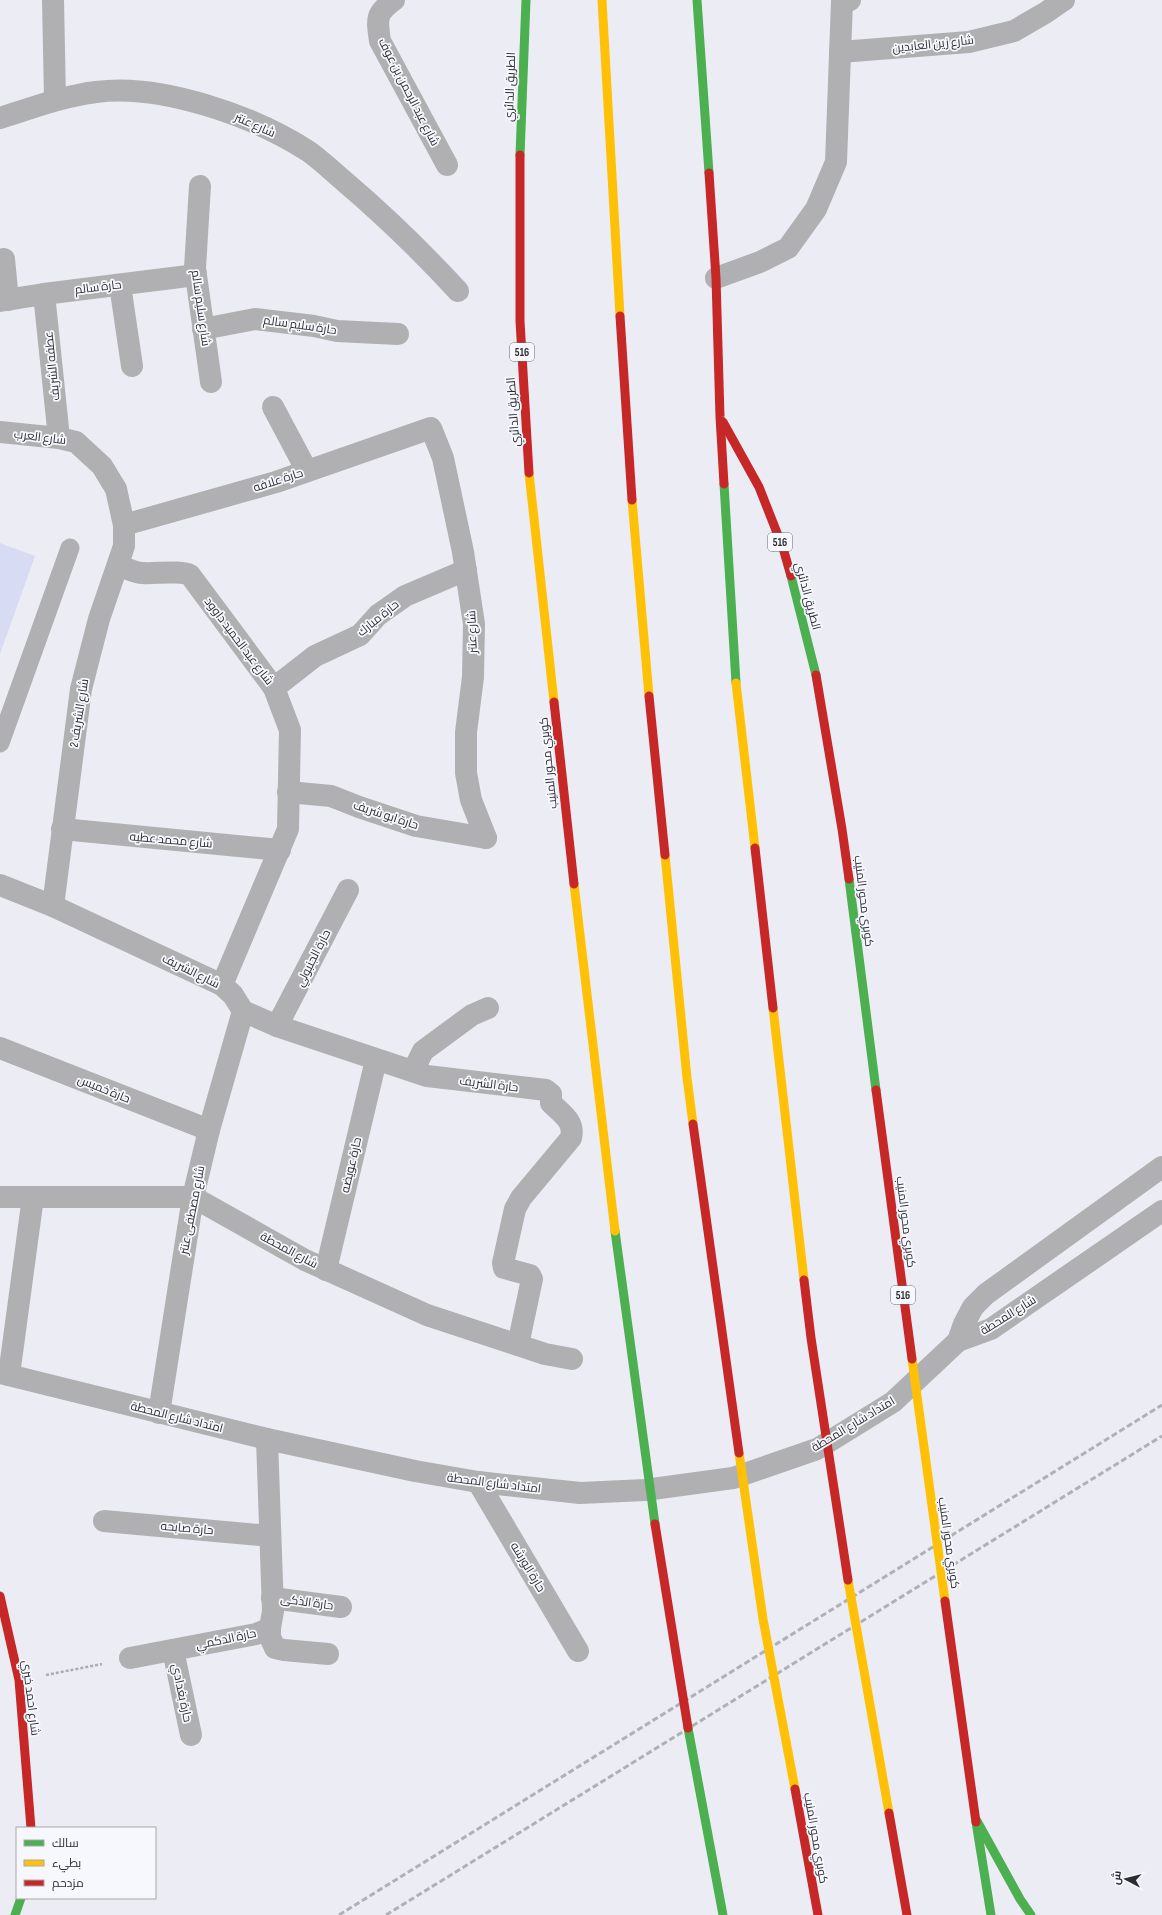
<svg xmlns="http://www.w3.org/2000/svg" width="1162" height="1915" font-family="'Sofia Sans Condensed',Cairo,sans-serif">
	<rect width="100%" height="100%" fill="#ecedf4"/>
	<path fill="#d7dbf3" d="M0 543 35 556 0 654Z"/>
	<g fill="none" stroke-linecap="round" stroke-linejoin="round">
		<path stroke="#abacb0" stroke-width="2.5" stroke-dasharray="3 2" stroke-linecap="butt" d="M46 1675 102 1664"/>
		<path stroke="#b0b0b3" stroke-width="19" d="M0 743 70 548"/>
		<g stroke="#b0b0b3" stroke-width="22">
			<path d="M53 0 55 100"/>
			<path d="M394 0C375 14 377 19 380 41L447 165"/>
			<path d="M840 52 969 42 1014 31 1045 13 1064 0"/>
			<path d="M0 118C32 108 63 96 96 92 160 83 254 116 308 151 321 160 333 172 345 182 385 216 422 252 458 291"/>
			<path d="M200 186 195 268 211 382"/>
			<path d="M4 259 8 300"/>
			<path d="M716 278 760 262 788 248 816 209 836 162 842 1 850 0"/>
			<path d="M120 285 132 366"/>
			<path d="M44 294 59 438"/>
			<path d="M0 301 44 294 196 275"/>
			<path d="M203 329 255 319 314 326 337 331 398 334"/>
			<path d="M273 407 307 471"/>
			<path d="M0 432 59 438 76 442 102 466 116 489 124 525V546L99 619 81 689 53 906"/>
			<path d="M124 525 276 482 431 428 443 458 463 552 474 624 473 677 466 732V773L471 800 486 838"/>
			<path d="M118 565C126 568 135 573 143 573 155 574 181 570 190 575L274 688 290 730 288 829 222 985"/>
			<path d="M274 688 315 656 360 635 378 615 405 596 466 570"/>
			<path d="M288 792 331 796 359 807 416 826 486 838"/>
			<path d="M62 829 280 850"/>
			<path d="M0 885 53 906 222 985 233 995 243 1011 277 1026 427 1076 546 1090 551 1094V1103C562 1114 575 1121 571 1138L521 1198 515 1209 503 1263 504 1268 530 1275 532 1279 518 1345"/>
			<path d="M277 1026 348 890"/>
			<path d="M0 1048 209 1130"/>
			<path d="M413 1071 423 1051 472 1015 488 1008"/>
			<path d="M0 1197H193L305 1260 427 1315 545 1354 572 1359"/>
			<path d="M326 1270 376 1060"/>
			<path d="M958 1341 991 1329 1162 1211"/>
			<path d="M0 1373 267 1439 415 1471 478 1482 580 1493 645 1490 733 1478 817 1449 893 1402 958 1341 964 1324 973 1307 986 1294 1162 1167"/>
			<path d="M9 1375 33 1197"/>
			<path d="M159 1413 193 1197 209 1130 243 1011"/>
			<path d="M478 1482 578 1651"/>
			<path d="M104 1521 270 1536"/>
			<path d="M272 1598 341 1607"/>
			<path d="M270 1628V1637L275 1648 284 1650 328 1654"/>
			<path d="M173 1650 191 1735"/>
			<path d="M130 1658 256 1634 270 1628 273 1611 267 1439"/>
		</g>
		<g stroke="#4caf50" stroke-width="9">
			<path d="M697 0 709 173"/>
			<path d="M520 155 526 0"/>
			<path d="M724 484 736 683"/>
			<path d="M791 576 816 675"/>
			<path d="M977 1821 1020 1899 1031 1915"/>
			<path d="M15 1915 21 1898"/>
		</g>
		<g stroke="#ffc107" stroke-width="9">
			<path d="M602 0 620 316"/>
			<path d="M529 473 554 702"/>
			<path d="M632 500 649 696"/>
		</g>
		<g stroke="#c62828" stroke-width="9">
			<path d="M520 155V321L529 473"/>
			<path d="M709 173 716 278 720 417 724 484"/>
			<path d="M620 316 632 500"/>
			<path d="M723 422 759 487 783 548 791 576"/>
			<path d="M0 1596 19 1680 31 1828"/>
		</g>
		<g stroke="#b0b1b4" stroke-width="3" stroke-dasharray="6 3" stroke-linecap="butt">
			<path d="M339 1915 1162 1405"/>
			<path d="M386 1915 1162 1436"/>
		</g>
		<g stroke="#4caf50" stroke-width="9">
			<path d="M849 879 876 1090"/>
			<path d="M615 1231 655 1524"/>
			<path d="M688 1728 723 1915"/>
			<path d="M976 1822 991 1915"/>
		</g>
		<g stroke="#ffc107" stroke-width="9">
			<path d="M736 683 755 848"/>
			<path d="M665 855 687 1078 693 1124"/>
			<path d="M574 884 615 1231"/>
			<path d="M773 1008 804 1280"/>
			<path d="M912 1359 945 1601"/>
			<path d="M739 1453 763 1619 795 1789"/>
			<path d="M848 1580 889 1813"/>
		</g>
		<g stroke="#c62828" stroke-width="9">
			<path d="M816 675 842 829 849 879"/>
			<path d="M649 696 665 855"/>
			<path d="M554 702 574 884"/>
			<path d="M755 848 773 1008"/>
			<path d="M876 1090 912 1359"/>
			<path d="M693 1124 739 1453"/>
			<path d="M804 1280 811 1338 848 1580"/>
			<path d="M655 1524 688 1728"/>
			<path d="M945 1601 976 1822"/>
			<path d="M795 1789 818 1915"/>
			<path d="M889 1813 907 1915"/>
		</g>
	</g>
	<g text-anchor="middle" stroke-width="3.5" stroke-linejoin="round" paint-order="stroke">
		<g fill="#f7f8fd" stroke="#696a6f" stroke-width="1">
			<rect x="510" y="343" width="24" height="18" rx="3"/>
			<rect x="768" y="533" width="24" height="18" rx="3"/>
			<rect x="891" y="1286" width="24" height="18" rx="3"/>
		</g>
		<g font-size="11" font-weight="bold" fill="#2c2d32">
			<text x="522" y="356">516</text>
			<text x="780" y="546">516</text>
			<text x="903" y="1299">516</text>
		</g>
		<g font-size="12" fill="#2c2d32" stroke="#f7f8fd">
			<text transform="translate(933 44) rotate(-6)" y="4">شارع زين العابدين</text>
			<text transform="translate(510 87) rotate(-88)" y="4">الطريق الدائري</text>
			<text transform="translate(409 92) rotate(63)" y="4">شارع عبد الرحمن بن عوف</text>
			<text transform="translate(255 125) rotate(24)" y="4">شارع عنتر</text>
			<text transform="translate(98 287) rotate(-7)" y="4">حارة سالم</text>
			<text transform="translate(201 308) rotate(82)" y="4">شارع سليم سالم</text>
			<text transform="translate(300 325) rotate(8)" y="4">حارة سليم سالم</text>
			<text transform="translate(52 366) rotate(-96)" y="4">عطفه الشريف</text>
			<text transform="translate(513 412) rotate(-94)" y="4">الطريق الدائري</text>
			<text transform="translate(40 437) rotate(7)" y="4">شارع العرب</text>
			<text transform="translate(278 480) rotate(-18)" y="4">حارة علافه</text>
			<text transform="translate(808 596) rotate(75)" y="4">الطريق الدائري</text>
			<text transform="translate(378 618) rotate(-39)" y="4">حارة مبارك</text>
			<text transform="translate(472 632) rotate(-92)" y="4">شارع عنتر</text>
			<text transform="translate(239 641) rotate(53)" y="4">شارع عبد الحميد داوود</text>
			<text transform="translate(79 713) rotate(-81)" y="4">شارع الشريف 2</text>
			<text transform="translate(548 763) rotate(-96)" y="4">كوبري محور المنيب</text>
			<text transform="translate(386 815) rotate(18)" y="4">حارة ابو شريف</text>
			<text transform="translate(171 840) rotate(5)" y="4">شارع محمد عطيه</text>
			<text transform="translate(864 901) rotate(83)" y="4">كوبري محور المنيب</text>
			<text transform="translate(313 958) rotate(-63)" y="4">حارة الجنبولي</text>
			<text transform="translate(191 971) rotate(26)" y="4">شارع الشريف</text>
			<text transform="translate(489 1084) rotate(7)" y="4">حارة الشريف</text>
			<text transform="translate(104 1089) rotate(22)" y="4">حارة خميس</text>
			<text transform="translate(351 1165) rotate(-77)" y="4">حارة عويضه</text>
			<text transform="translate(192 1210) rotate(-79)" y="4">شارع مصطفى عنتر</text>
			<text transform="translate(906 1222) rotate(83)" y="4">كوبري محور المنيب</text>
			<text transform="translate(289 1250) rotate(28)" y="4">شارع المحطة</text>
			<text transform="translate(1008 1315) rotate(-32)" y="4">شارع المحطة</text>
			<text transform="translate(177 1417) rotate(14)" y="4">امتداد شارع المحطة</text>
			<text transform="translate(853 1424) rotate(-31)" y="4">امتداد شارع المحطة</text>
			<text transform="translate(494 1483) rotate(7)" y="4">امتداد شارع المحطة</text>
			<text transform="translate(187 1528) rotate(5)" y="4">حارة صابحه</text>
			<text transform="translate(949 1543) rotate(82)" y="4">كوبري محور المنيب</text>
			<text transform="translate(528 1567) rotate(59)" y="4">حارة الورشه</text>
			<text transform="translate(307 1602) rotate(8)" y="4">حارة الذكى</text>
			<text transform="translate(226 1639) rotate(-12)" y="4">حارة الدكمي</text>
			<text transform="translate(182 1693) rotate(78)" y="4">حارة بغدادي</text>
			<text transform="translate(31 1698) rotate(83)" y="4">شارع احمد خيري</text>
			<text transform="translate(816 1838) rotate(80)" y="4">كوبري محور المنيب</text>
		</g>
	</g>
	<rect x="16" y="1827" width="140" height="72" fill="#f7f8fd" stroke="#a6a7ac"/>
	<rect x="24" y="1840" width="20" height="6" fill="#4caf50" stroke="#a6a7ac"/>
	<text x="52" y="1847" font-size="12" fill="#2c2d32">سالك</text>
	<rect x="24" y="1860" width="20" height="6" fill="#ffc107" stroke="#a6a7ac"/>
	<text x="52" y="1867" font-size="12" fill="#2c2d32">بطيء</text>
	<rect x="24" y="1880" width="20" height="6" fill="#c62828" stroke="#a6a7ac"/>
	<text x="52" y="1887" font-size="12" fill="#2c2d32">مزدحم</text>
	<g transform="translate(1126 1879) rotate(277)" stroke="#f7f8fd" stroke-width="3" paint-order="stroke">
	<path d="M0-3L7 15L0 10L-7 15Z" fill="#2c2d32"/>
	<text y="-6" font-size="11" font-weight="bold" text-anchor="middle" fill="#2c2d32">ش</text>
	</g>
</svg>
